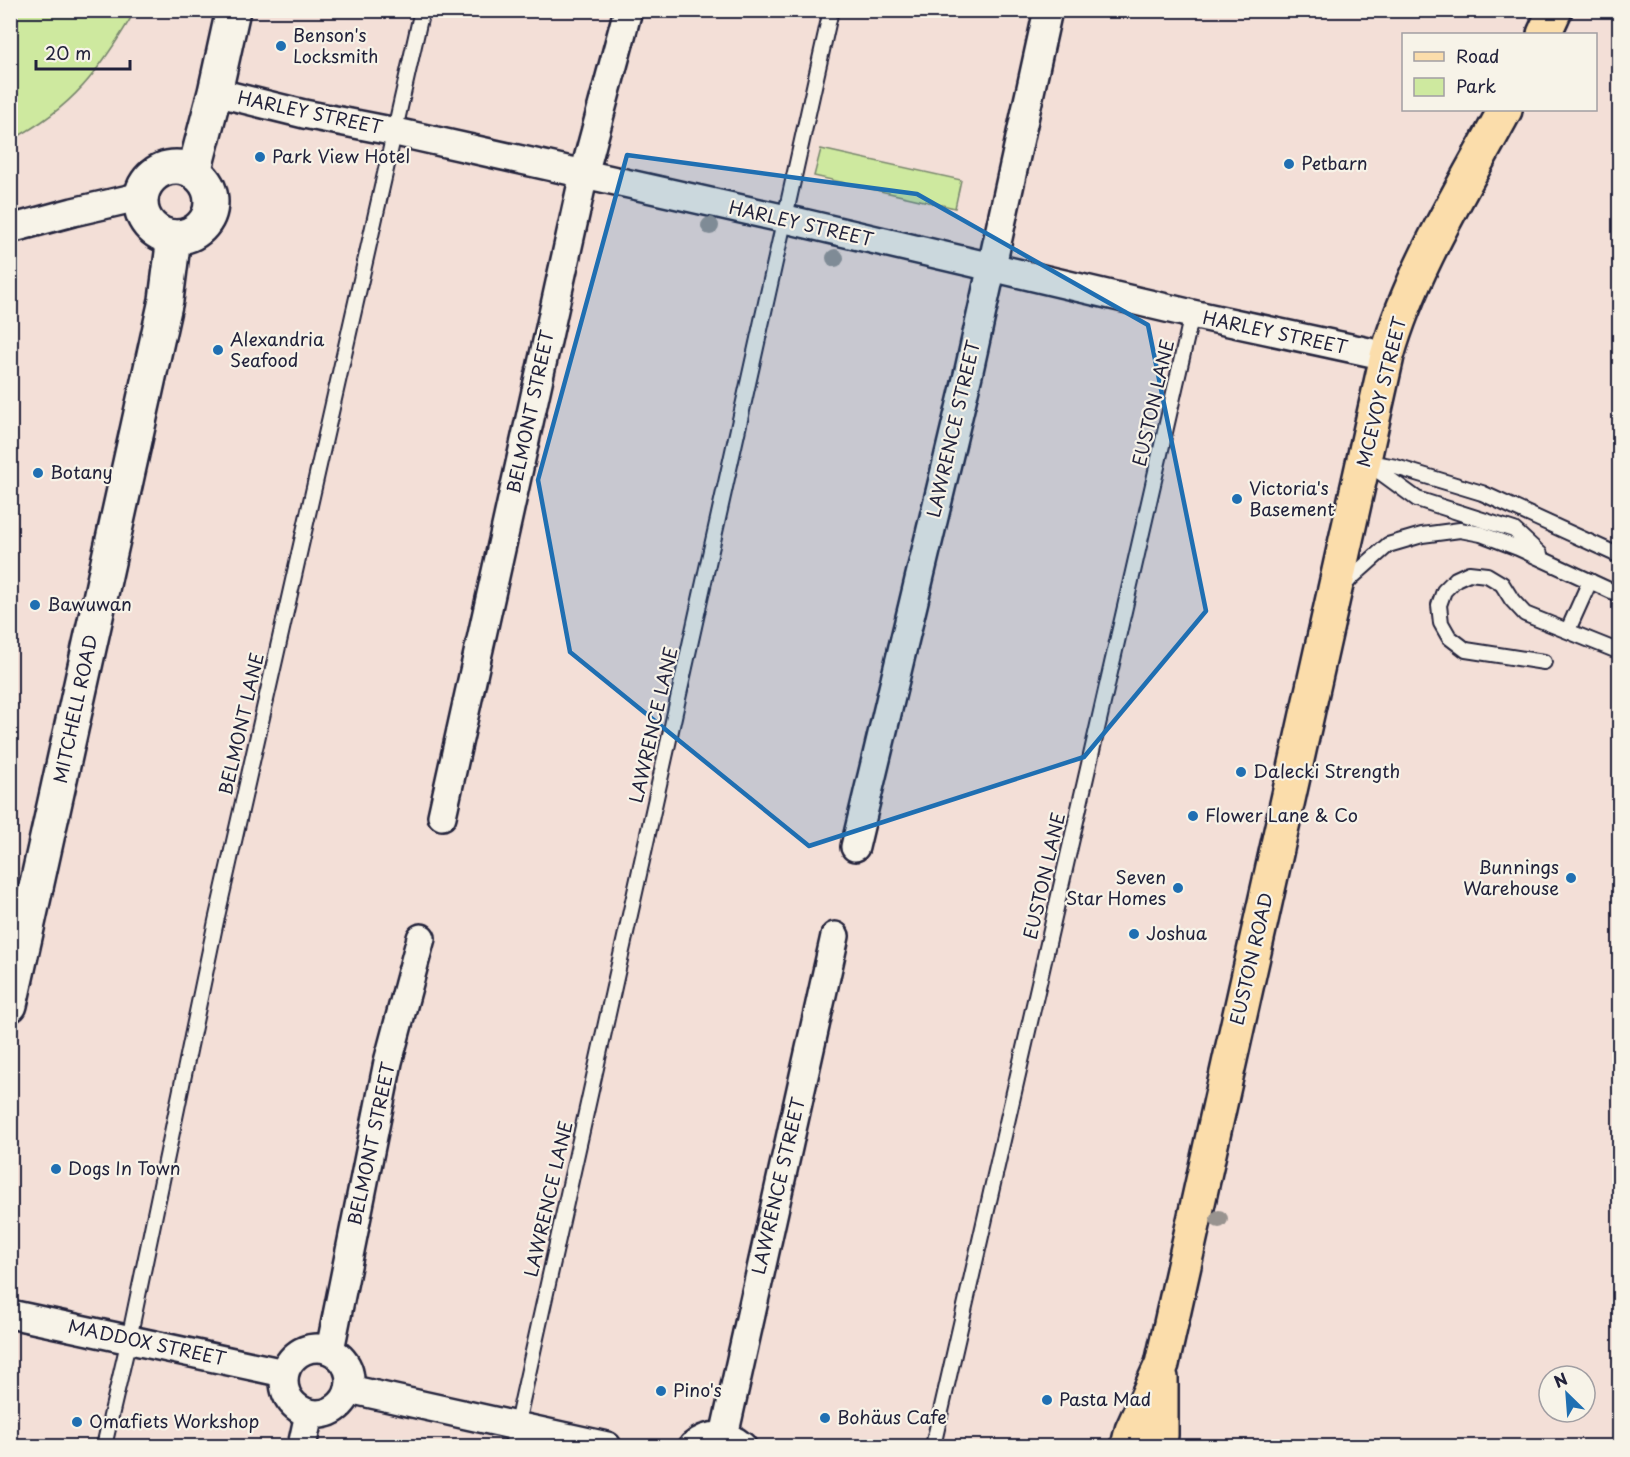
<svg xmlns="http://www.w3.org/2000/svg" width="1630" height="1457" font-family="'Playpen Sans',sans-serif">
	<rect width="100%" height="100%" fill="#f3dfd7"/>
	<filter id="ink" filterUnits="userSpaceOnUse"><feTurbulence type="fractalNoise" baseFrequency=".0167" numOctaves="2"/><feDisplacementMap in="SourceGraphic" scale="12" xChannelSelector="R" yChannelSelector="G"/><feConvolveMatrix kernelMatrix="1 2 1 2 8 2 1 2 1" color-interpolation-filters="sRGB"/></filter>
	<g filter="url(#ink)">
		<g fill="#cee99f" stroke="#78866d" stroke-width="1.5">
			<path d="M11 10 135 11C100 70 73 108 11 140Z"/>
			<path d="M821 149 961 180 955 208 814 176Z"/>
		</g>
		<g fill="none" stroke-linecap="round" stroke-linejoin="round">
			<g stroke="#22223b" stroke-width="18">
				<g id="service">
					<path d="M1364 461 1396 467 1482 493 1620 556"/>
					<path d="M1369 464 1417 499 1514 530 1540 554"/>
					<path d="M1344 586 1351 578 1388 545 1422 535 1460 530 1481 534 1518 548 1620 595"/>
					<path d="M1568 630 1590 581"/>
					<path d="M1544 662 1466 650 1449 637 1441 623 1439 605 1444 591 1456 579 1469 573 1487 575 1502 584 1512 600 1525 614 1620 652"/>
					<path d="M104 1446 129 1339 216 921 422 10"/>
					<path d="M512 1446 831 10"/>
					<path d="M933 1446 1192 314"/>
				</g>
			</g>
			<g stroke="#22223b" stroke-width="32">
				<g id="minor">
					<path d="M215 92 304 114 396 132 786 219 1192 314 1387 356"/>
					<path d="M10 229 73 212 142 196"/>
					<path d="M442 816 584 174 628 10"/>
					<path d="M855 847 968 375 1048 10"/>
					<path d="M10 1314 284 1373"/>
					<circle cx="317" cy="1381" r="33"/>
					<path d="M330 1350 388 1062 421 938"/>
					<path d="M349 1389 607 1446"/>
					<path d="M724 1436 835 936"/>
					<path d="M302 1446 309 1414"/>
					<path d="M693 1446C708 1433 727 1433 742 1446"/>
				</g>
			</g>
			<g stroke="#22223b" stroke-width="38">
				<g id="tertiary">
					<circle cx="176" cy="202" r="35"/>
					<path d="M194 172 215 92 233 10"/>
					<path d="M10 1005 166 300 174 237"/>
				</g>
			</g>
			<g stroke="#22223b" stroke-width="38">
				<g id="primary">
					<path d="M1544 34 1555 10"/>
					<path d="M1128 1446 1132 1430 1162 1364 1387 356C1411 271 1463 188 1505 110"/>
					<path d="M1159 1446 1161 1435V1378"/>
				</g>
			</g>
			<use href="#service" stroke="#f7f3e8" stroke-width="14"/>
			<use href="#minor" stroke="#f7f3e8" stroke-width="27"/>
			<use href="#tertiary" stroke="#f7f3e8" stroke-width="33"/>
			<use href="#primary" stroke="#fbddab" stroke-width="33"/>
		</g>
		<g fill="#98938f">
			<circle cx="710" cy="226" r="9"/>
			<circle cx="835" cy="258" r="9"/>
			<circle cx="1219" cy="1219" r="9"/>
		</g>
	</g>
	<path fill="#1f6fb2" fill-opacity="0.2" stroke="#1f6fb2" stroke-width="4.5" stroke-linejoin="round" d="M627 155 917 194 1148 325 1206 611 1084 757 809 846 570 652 538 480Z"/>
	<g fill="#1f6fb2" stroke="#f7f3e8" stroke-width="2">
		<circle cx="281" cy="46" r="6"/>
		<circle cx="260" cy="157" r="6"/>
		<circle cx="1289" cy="164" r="6"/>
		<circle cx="218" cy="350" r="6"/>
		<circle cx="38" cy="473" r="6"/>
		<circle cx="1237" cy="499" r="6"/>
		<circle cx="35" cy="605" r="6"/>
		<circle cx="1241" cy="772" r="6"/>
		<circle cx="1193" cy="816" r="6"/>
		<circle cx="1571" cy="878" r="6"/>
		<circle cx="1178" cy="888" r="6"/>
		<circle cx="1134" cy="934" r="6"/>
		<circle cx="56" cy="1169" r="6"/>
		<circle cx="661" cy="1391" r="6"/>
		<circle cx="1047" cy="1400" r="6"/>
		<circle cx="825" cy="1418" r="6"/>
		<circle cx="77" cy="1422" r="6"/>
	</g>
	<g text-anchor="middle" stroke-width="4.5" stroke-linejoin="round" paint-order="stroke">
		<g font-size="18" fill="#22223b" stroke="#f7f3e8" text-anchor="start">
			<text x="293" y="42">Benson's<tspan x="293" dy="21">Locksmith</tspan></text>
			<text x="272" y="163">Park View Hotel</text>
			<text x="1301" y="170">Petbarn</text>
			<text x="230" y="346">Alexandria<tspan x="230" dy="21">Seafood</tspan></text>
			<text x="50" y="479">Botany</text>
			<text x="1249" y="495">Victoria's<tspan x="1249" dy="21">Basement</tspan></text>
			<text x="47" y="611">Bawuwan</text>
			<text x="1253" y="778">Dalecki Strength</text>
			<text x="1205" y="822">Flower Lane &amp; Co</text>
			<text x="1559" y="874" text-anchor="end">Bunnings<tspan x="1559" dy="21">Warehouse</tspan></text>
			<text x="1166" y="884" text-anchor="end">Seven<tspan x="1166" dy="21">Star Homes</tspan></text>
			<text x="1146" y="940">Joshua</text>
			<text x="68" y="1175">Dogs In Town</text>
			<text x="673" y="1397">Pino's</text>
			<text x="1059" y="1406">Pasta Mad</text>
			<text x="837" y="1424">Bohäus Cafe</text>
			<text x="89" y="1428">Omafiets Workshop</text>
		</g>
		<g font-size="18" fill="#22223b" stroke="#f7f3e8">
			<text transform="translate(310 113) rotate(12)" y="6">HARLEY STREET</text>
			<text transform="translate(801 224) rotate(13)" y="6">HARLEY STREET</text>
			<text transform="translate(1275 333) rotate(12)" y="6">HARLEY STREET</text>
			<text transform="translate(1382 392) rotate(-76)" y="6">MCEVOY STREET</text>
			<text transform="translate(1154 403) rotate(-77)" y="6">EUSTON LANE</text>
			<text transform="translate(531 412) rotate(-78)" y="6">BELMONT STREET</text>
			<text transform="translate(954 429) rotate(-77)" y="6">LAWRENCE STREET</text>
			<text transform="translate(76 709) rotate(-78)" y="6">MITCHELL ROAD</text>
			<text transform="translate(242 724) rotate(-77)" y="6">BELMONT LANE</text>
			<text transform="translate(654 725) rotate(-77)" y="6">LAWRENCE LANE</text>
			<text transform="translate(1045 876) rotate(-77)" y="6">EUSTON LANE</text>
			<text transform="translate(1252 959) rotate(-77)" y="6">EUSTON ROAD</text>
			<text transform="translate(372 1144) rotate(-78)" y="6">BELMONT STREET</text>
			<text transform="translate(779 1186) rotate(-77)" y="6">LAWRENCE STREET</text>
			<text transform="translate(549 1199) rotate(-77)" y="6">LAWRENCE LANE</text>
			<text transform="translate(147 1343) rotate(12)" y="6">MADDOX STREET</text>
		</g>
	</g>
	<rect width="1630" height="1457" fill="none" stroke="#f7f3e8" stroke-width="36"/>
	<rect x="18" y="18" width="1594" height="1421" fill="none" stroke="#22223b" stroke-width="2" filter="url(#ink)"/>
	<rect x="1402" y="33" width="195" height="78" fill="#f7f3e8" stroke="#a29fa3" stroke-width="1.5"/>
	<rect x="1414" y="52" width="30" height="9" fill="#fbddab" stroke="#a29fa3" stroke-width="1.5"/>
	<text x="1456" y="63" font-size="18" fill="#22223b">Road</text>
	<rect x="1414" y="78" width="30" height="18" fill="#cee99f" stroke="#a29fa3" stroke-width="1.5"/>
	<text x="1456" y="93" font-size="18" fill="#22223b">Park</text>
	<g transform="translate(1567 1394) rotate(335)"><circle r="28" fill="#f7f3e8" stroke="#a29fa3" stroke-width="1.5"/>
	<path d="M0-4.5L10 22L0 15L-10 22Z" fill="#1f6fb2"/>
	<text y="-9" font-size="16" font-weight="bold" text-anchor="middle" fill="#22223b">N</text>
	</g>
	<path d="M36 60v9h94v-9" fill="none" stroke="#22223b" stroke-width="3"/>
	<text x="45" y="60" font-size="18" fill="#22223b" stroke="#f7f3e8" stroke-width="4.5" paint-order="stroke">20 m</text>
</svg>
